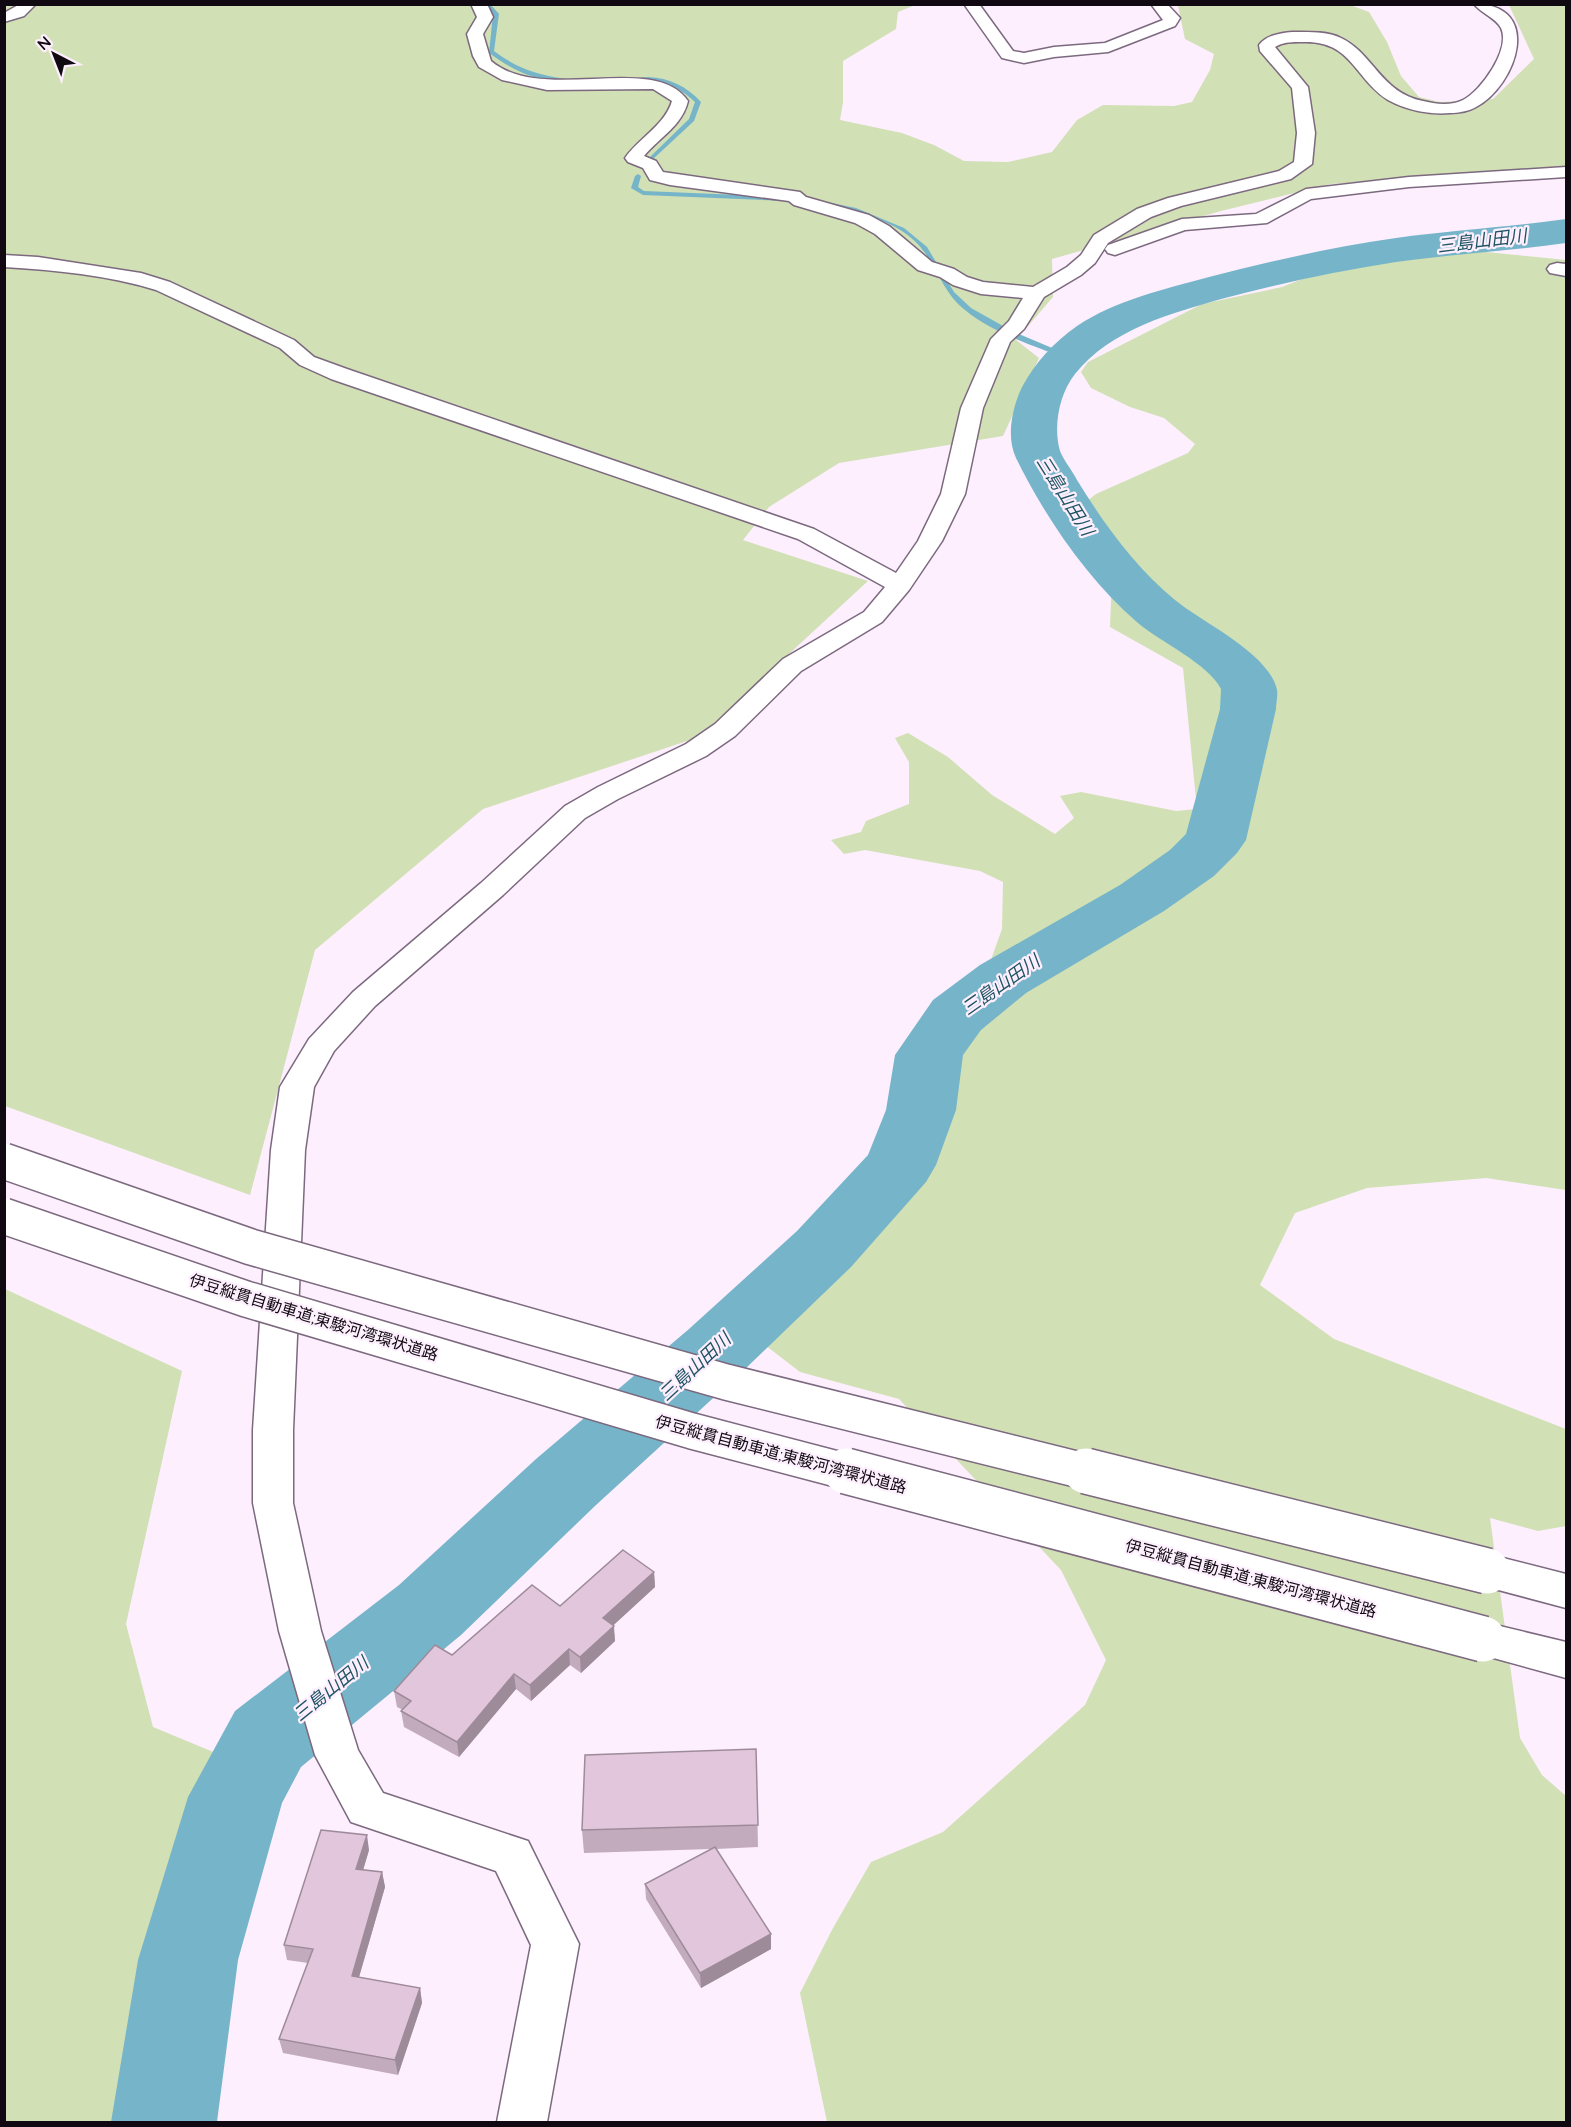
<svg xmlns="http://www.w3.org/2000/svg" width="1571" height="2127" font-family="Quicksand,'Noto Sans JP',sans-serif">
	<rect width="100%" height="100%" fill="#fdeffe"/>
	<g fill="#d1e0b5">
		<path d="M4 5H915L898 12 896 29 843 61V102L840 120 902 133 934 145 964 161 1008 162 1052 152 1077 120 1103 105 1174 106 1192 102 1210 70 1214 54 1185 39 1178 6 1181 5H1350L1369 12 1387 42 1401 76 1419 97 1440 102 1493 99 1534 59 1509 5H1566V169L1331 184 1221 211 1052 259 1053 297 1016 340 1039 358 1003 436 839 463 769 507 743 540 868 581 699 737 483 809 315 950 250 1195 5 1106Z"/>
		<path d="M1476 251 1566 260V1190L1486 1178 1367 1188 1295 1213 1260 1285 1334 1339 1566 1429V1526L1538 1531 1490 1518 1520 1738 1542 1775 1566 1796V2122H827L800 1993 833 1928 871 1862 943 1832 1085 1705 1106 1660 1061 1570 899 1399 800 1372 765 1345 788 1316 825 1288 855 1222 949 1077 1002 929 1003 882 980 871 865 850 844 854 831 840 861 832 866 821 909 804V762L895 738 908 733 948 757 992 795 1055 834 1074 818 1060 796 1081 792 1176 811 1197 809 1183 668 1110 627 1113 550 1083 504 1096 494 1188 453 1195 444 1164 418 1130 407 1091 388 1081 372 1088 362 1202 304 1282 287 1320 272 1361 263Z"/>
		<path d="M5 1289 182 1371 126 1624 153 1727 223 1756 178 1929 142 2122H5Z"/>
	</g>
	<g fill="none" stroke-linecap="round" stroke-linejoin="round">
		<g fill="#76b5c9" fill-rule="evenodd">
			<path d="M485 4H490L499 14 494 51C518 69 536 74 565 79V81C537 83 511 69 489 53L493 14Z"/>
			<path d="M648 77C670 78 686 86 701 102L694 121 652 160 649 158 650 157 689 119 695 102C671 80 657 80 626 82L623 80Z"/>
			<path d="M638 174 641 176 638 187 644 191 787 197 790 199 787 201 643 195 631 188 635 176Z"/>
			<path d="M807 198 856 208 904 228 927 247 954 292 971 308 1012 331 1071 356 1064 358C1030 344 993 333 965 310 945 294 939 273 925 253 901 217 844 209 805 201V199Z"/>
		</g>
		<path fill="#76b5c9" fill-rule="evenodd" d="M1566 219V243C1510 251 1453 254 1396 262 1339 271 1281 283 1225 298 1172 313 1111 329 1075 374 1059 394 1053 427 1060 451 1064 461 1072 470 1077 480 1104 524 1135 567 1175 600 1203 623 1269 653 1277 690 1278 696 1276 703 1276 709L1246 840 1237 853 1214 876 1164 911 1026 993 981 1030 963 1055 956 1110 936 1165 926 1182 851 1267 745 1369 596 1505 461 1635 301 1767 282 1803 238 1960 217 2122H111L138 1960 188 1797 235 1711 399 1585 536 1459 689 1329 797 1231 868 1155 886 1110 895 1055 933 1000 980 965 1120 885 1170 850 1186 834 1220 709 1221 689C1209 664 1159 641 1138 623 1087 579 1045 517 1016 458 1006 437 1012 408 1022 387 1035 363 1054 342 1077 326 1116 300 1165 289 1209 277 1271 261 1333 247 1396 238 1452 230 1510 227 1566 219Z"/>
		<g stroke="#7c697f" stroke-width="3">
			<g id="minor">
				<path d="M20 4H36L24 16 4 22V13Z"/>
				<path d="M471 4H487L493 17 483 34 491 61C543 105 654 51 688 101 682 126 660 137 644 156L656 161 663 172 800 192 806 197 869 215 889 226 932 262 954 269 967 277 983 282 1033 287 1067 267 1081 255 1094 235 1137 209 1168 198 1279 171 1294 162 1297 133 1292 88 1260 51 1259 45C1266 35 1281 33 1292 32 1308 32 1327 31 1341 38 1373 53 1381 93 1423 101 1434 104 1452 106 1463 100 1481 91 1511 49 1501 28 1496 18 1481 13 1474 4 1544 4 1517 85 1476 107 1469 111 1458 113 1450 113 1430 115 1406 110 1388 100 1355 79 1352 42 1306 42 1295 42 1285 41 1275 47L1308 87 1315 133 1312 164 1291 179 1181 206 1151 217 1108 243 1095 263 1081 275 1044 297 1024 329 1010 342 983 408 965 494 942 541 909 590 882 622 801 671 735 736 706 756 618 799 585 818 503 895 375 1006 334 1051 314 1087 305 1150 293 1430V1503L321 1631 358 1750 383 1793 528 1841 579 1944 547 2122H497L531 1945 496 1871 351 1822 315 1755 279 1631 253 1503V1430L271 1150 280 1087 309 1039 353 992 481 883 565 806 598 787 686 744 715 724 783 659 864 612 885 587 798 539 331 379 300 365 280 348 156 290C108 275 54 270 4 267V255L38 257 141 273 170 282 294 340 314 357 347 369 814 529 896 573 918 541 941 494 961 408 991 339 1009 321 1023 298 981 294 953 285 940 277 918 270 875 234 855 223 794 205 789 201 670 185 650 180 643 168 628 162 625 158C639 138 665 125 672 101L653 89 547 90 502 80 479 67 473 56 467 34 477 17Z"/>
				<path d="M964 4H979L1013 51 1024 53 1054 47 1105 43 1163 20 1151 4H1167L1180 18 1175 26 1108 52 1054 57 1024 63 1002 58Z"/>
				<path d="M1566 167V177L1409 187 1311 199 1267 223 1185 230 1115 255 1108 253 1105 249 1108 245 1182 219 1256 214 1306 189 1409 177Z"/>
				<path d="M1557 263 1566 264V276L1550 273 1547 269 1550 265Z"/>
			</g>
		</g>
		<g stroke="#7c697f" stroke-width="3">
			<g id="highway">
				<path d="M1487 1554 1566 1574V1608L1472 1583 1466 1571 1472 1559Z"/>
				<path d="M1483 1622 1566 1642V1678L1468 1651 1462 1639 1468 1627Z"/>
			</g>
		</g>
		<use href="#minor" fill="#fff" fill-rule="evenodd"/>
		<use href="#highway" fill="#fff" fill-rule="evenodd"/>
		<g stroke="#7c697f" stroke-width="38" stroke-linecap="butt">
			<g id="highway-bridge-far1">
				<path d="M4 1161 251 1247 726 1382 1092 1473"/>
				<path d="M4 1216 246 1299 692 1431 852 1473"/>
			</g>
		</g>
		<g stroke="#7c697f" stroke-width="48" stroke-linecap="butt">
			<g id="highway-bridge">
				<path d="M846 1471 1483 1639"/>
				<path d="M1086 1471 1487 1571"/>
			</g>
		</g>
		<use href="#highway-bridge-far1" stroke="#fff" stroke-width="35"/>
		<use href="#highway-bridge" stroke="#fff" stroke-width="45"/>
	</g>
	<g fill="#c2abbd">
		<path d="M654 1572 655 1587 613 1625 615 1641 581 1673 570 1665 531 1701 516 1689 459 1757 404 1727 401 1711 403 1710 397 1707 394 1691 452 1655 560 1606Z"/>
		<path d="M756 1749 758 1847 716 1849 771 1934V1949L701 1988 646 1899 645 1884 711 1849 584 1853 582 1830Z"/>
		<path d="M369 1850 363 1870 382 1872 385 1887 359 1977 420 1988 422 2003 398 2075 283 2053 279 2039 308 1963 287 1960 284 1945Z"/>
	</g>
	<g fill="#9e8b9a">
		<path d="M654 1572 655 1587 604 1634 603 1618Z"/>
		<path d="M614 1626 615 1641 581 1673 580 1657Z"/>
		<path d="M569 1649 570 1665 531 1701 530 1685Z"/>
		<path d="M514 1674 516 1689 459 1757 457 1742Z"/>
		<path d="M367 1835 369 1850 359 1884 356 1869Z"/>
		<path d="M382 1872 385 1887 355 1991 352 1976Z"/>
		<path d="M771 1934V1949L701 1988 700 1973Z"/>
		<path d="M420 1988 422 2003 398 2075 395 2060Z"/>
	</g>
	<g fill="#e2c7dc" stroke="#9e8b9a" stroke-width="1.5">
		<path d="M623 1550 654 1572 603 1618 614 1626 580 1657 569 1649 530 1685 514 1674 457 1742 401 1711 411 1701 394 1691 435 1645 452 1655 532 1585 560 1606Z"/>
		<path d="M756 1749 758 1825 582 1830 585 1755Z"/>
		<path d="M321 1830 367 1835 356 1869 382 1872 352 1976 420 1988 395 2060 279 2039 313 1949 284 1945Z"/>
		<path d="M715 1847 771 1934 700 1973 645 1884Z"/>
	</g>
	<g text-anchor="middle" stroke-width="4.5" stroke-linejoin="round" paint-order="stroke">
		<g font-size="16" fill="#100911" stroke="#fdeffe">
			<text transform="translate(314 1317) rotate(17)" y="6">伊豆縦貫自動車道;東駿河湾環状道路</text>
			<text transform="translate(781 1454) rotate(15)" y="6">伊豆縦貫自動車道;東駿河湾環状道路</text>
			<text transform="translate(1251 1578) rotate(15)" y="6">伊豆縦貫自動車道;東駿河湾環状道路</text>
		</g>
		<g font-size="18" font-style="italic" fill="#1f5463" stroke="#fdeffe">
			<text transform="translate(1482 241) rotate(-7)" y="6">三島山田川</text>
			<text transform="translate(1065 496) rotate(58)" y="6">三島山田川</text>
			<text transform="translate(1001 985) rotate(-35)" y="6">三島山田川</text>
			<text transform="translate(695 1367) rotate(-43)" y="6">三島山田川</text>
			<text transform="translate(331 1689) rotate(-39)" y="6">三島山田川</text>
		</g>
	</g>
	<rect width="1571" height="2127" fill="none" stroke="#100911" stroke-width="12"/>
	<g transform="translate(54 54) rotate(318)" stroke="#fdeffe" stroke-width="4.5" paint-order="stroke">
	<path d="M0-4.5L10 22L0 15L-10 22Z" fill="#100911"/>
	<text y="-9" font-size="16" font-weight="bold" text-anchor="middle" fill="#100911">N</text>
	</g>
</svg>
